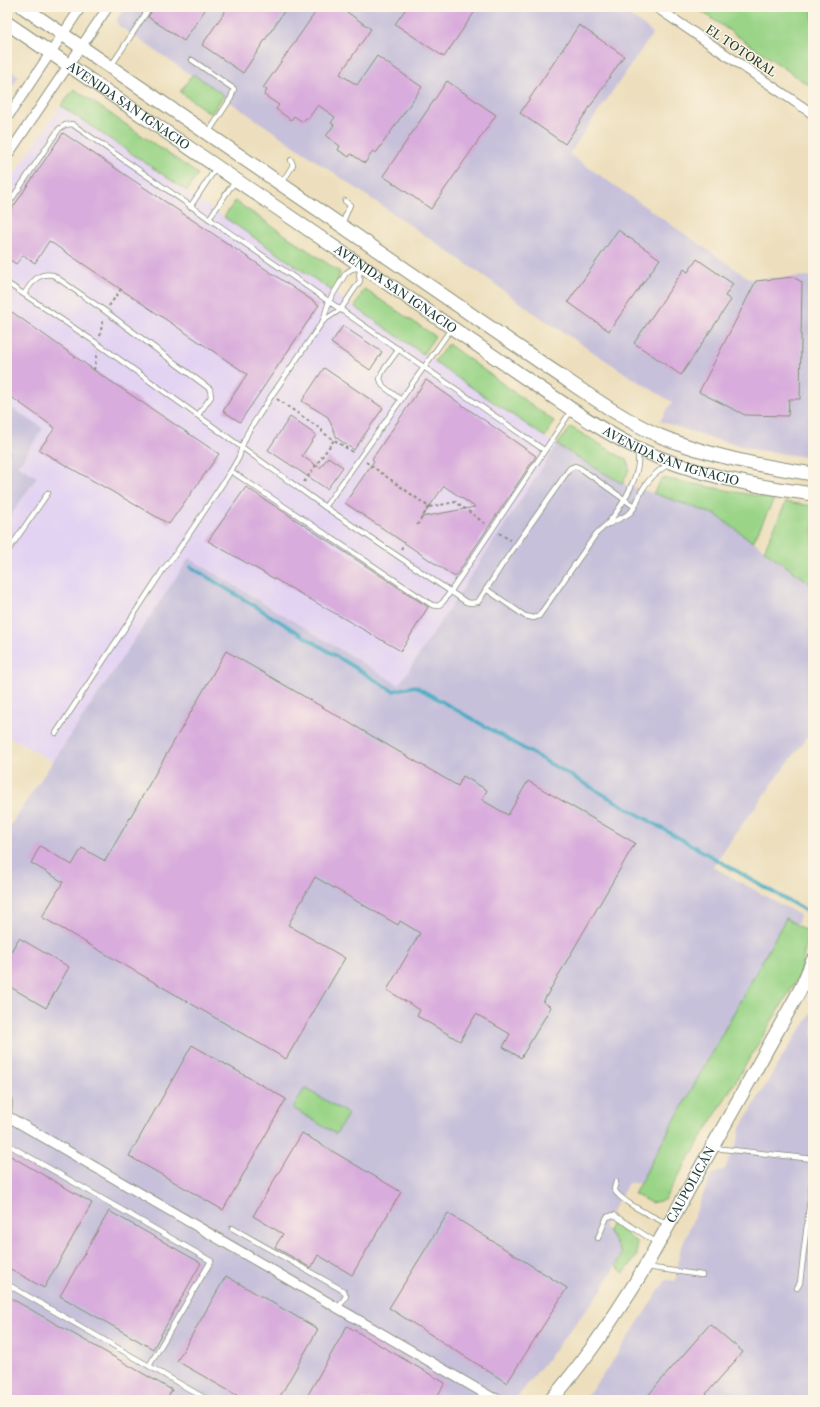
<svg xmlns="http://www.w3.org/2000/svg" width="820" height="1407" font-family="'Libre Caslon Text',serif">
	<rect width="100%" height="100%" fill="#fcf5e5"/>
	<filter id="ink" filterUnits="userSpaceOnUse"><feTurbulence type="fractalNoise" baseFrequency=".025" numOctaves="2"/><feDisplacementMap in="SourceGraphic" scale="8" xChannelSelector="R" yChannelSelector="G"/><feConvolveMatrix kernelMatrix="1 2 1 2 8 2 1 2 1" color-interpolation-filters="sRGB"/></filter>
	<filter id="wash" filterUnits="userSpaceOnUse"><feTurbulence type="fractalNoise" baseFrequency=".012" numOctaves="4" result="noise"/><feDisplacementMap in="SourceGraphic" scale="16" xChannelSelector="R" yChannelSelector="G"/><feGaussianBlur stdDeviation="0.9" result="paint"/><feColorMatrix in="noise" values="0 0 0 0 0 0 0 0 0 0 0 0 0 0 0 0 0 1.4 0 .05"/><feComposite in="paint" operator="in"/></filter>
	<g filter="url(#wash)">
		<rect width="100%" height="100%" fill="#eddfbd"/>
		<path fill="#e3d3f3" d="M61 106 557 445 399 685 189 558 53 762 7 735V521L37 477 16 465 43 428 7 405V184Z"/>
		<g fill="#c6c0da">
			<path d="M125 7H619L653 33 569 154 750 279 813 276V458L757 450 710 438 660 421 672 402 631 377 534 313 484 276 118 25 117 19Z"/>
			<path d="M7 67 19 76 7 94Z"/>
			<path d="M7 405 43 428 22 461 17 465 37 477 7 521Z"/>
			<path d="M557 445 623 484 653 493 717 515 811 584 813 729 730 841 713 867 800 915 785 964 662 1184 628 1183 604 1225 622 1254 601 1291 515 1400H7V830L189 558 399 685Z"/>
			<path d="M813 1011V1400H583L608 1368 666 1280 676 1281 679 1254 711 1175 725 1169 738 1140 740 1129 782 1057Z"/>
		</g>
		<g fill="#9ad487" stroke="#5c885e">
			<path d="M695 7H813V88Z"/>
			<path d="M193 74 224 95 211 114 180 92Z"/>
			<path d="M74 89 198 174 187 191 61 106Z"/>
			<path d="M235 201 340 272 335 293 224 217Z"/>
			<path d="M364 289 435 336 423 354 355 307Z"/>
			<path d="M448 344 554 421 545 437 434 362Z"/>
			<path d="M571 427 628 461 629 469 623 484 557 445Z"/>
			<path d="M662 478 763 497 774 499 753 542 716 515 653 493Z"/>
			<path d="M786 502 813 506V729L811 584 764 550Z"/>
			<path d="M786 918 809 933 799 976 664 1200 651 1203 634 1194Z"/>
			<path d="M305 1088 348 1114 336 1134 293 1108Z"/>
			<path d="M612 1222 637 1243V1256L624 1273 616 1266 622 1254 608 1231Z"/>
		</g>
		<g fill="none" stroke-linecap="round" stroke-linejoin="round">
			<g stroke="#42aac2" stroke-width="3.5">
				<path d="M7 451 9 452"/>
				<path d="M191 567 393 691 415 686 813 915"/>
			</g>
		</g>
		<g id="blocks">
			<g fill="#d8acdc" fill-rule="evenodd">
				<path d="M154 7H207L184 41 148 17Z"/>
				<path d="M228 7H287L243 73 202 45Z"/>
				<path d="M319 7H340L371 29 340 74 357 85 377 56 422 87 376 153 373 151 365 163 351 154 349 157 338 150 340 146 326 136 334 125 331 123 335 117 318 105 308 119 306 118 303 122 294 116 291 120 276 109 279 105 264 95 267 90 263 88Z"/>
				<path d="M407 7H478L444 57 395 24Z"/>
				<path d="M579 25 624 56 565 144 520 113Z"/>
				<path d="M447 81 496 115 431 209 383 176Z"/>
				<path d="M63 133 319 305 240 422 223 411 247 374 49 241 35 263 23 255 16 264 7 258V216Z"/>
				<path d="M618 230 660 259 609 331 568 302Z"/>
				<path d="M697 259 733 284 725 296 731 300 681 375 634 343 684 269 688 272Z"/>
				<path d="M793 277 802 282 800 399H789L788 416 745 415 699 392 756 281Z"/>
				<path d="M12 312 94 370 219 454 169 524 39 450 55 428 7 394V319Z"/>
				<path d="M343 326 382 352 370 370 331 343Z"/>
				<path d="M324 368 383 408 354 450 337 438 328 417 302 401Z"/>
				<path d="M426 380 536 456 455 577 345 503 374 461 372 459ZM444 486 475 507 422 517Z"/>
				<path d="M290 417 316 435 302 456 320 468 328 457 343 467 327 489 268 450Z"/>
				<path d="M246 487 428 607 401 651 208 541Z"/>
				<path d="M226 651 458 786 463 776 487 790 482 800 508 815 528 781 635 843 543 1002 551 1007 521 1058 503 1047 510 1034 476 1014 460 1041 417 1016 420 1010 387 990 420 933 400 921 398 925 315 877 288 925 345 958 286 1059 42 917 63 882 31 863 40 846 72 865 82 848 105 861Z"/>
				<path d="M19 938 69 967 46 1008 7 985V958Z"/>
				<path d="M192 1045 286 1099 223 1210 129 1156Z"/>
				<path d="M302 1133 401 1192 352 1275 318 1255 311 1268 304 1264 275 1247 283 1234 253 1216Z"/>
				<path d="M7 1154 92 1203 44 1288 7 1267Z"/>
				<path d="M109 1211 201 1263 153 1349 60 1296Z"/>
				<path d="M448 1213 567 1288 507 1383 389 1308Z"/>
				<path d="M226 1276 318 1329 278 1400H245L177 1361Z"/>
				<path d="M7 1296 172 1390 166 1400H15L7 1396Z"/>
				<path d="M710 1324 743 1352 706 1394 713 1400H644Z"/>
				<path d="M347 1326 445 1383 435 1400H305Z"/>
			</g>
		</g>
	</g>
	<g filter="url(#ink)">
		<use href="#blocks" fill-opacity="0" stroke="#868e78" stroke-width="1"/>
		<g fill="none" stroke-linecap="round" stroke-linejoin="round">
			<g stroke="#868e78" stroke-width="6">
				<g id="lane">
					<path d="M192 60 234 89 231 98 208 133"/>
					<path d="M111 66 150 7"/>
					<path d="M282 183 293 165 291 160"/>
					<path d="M7 206 59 129 65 125 72 124C229 234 388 341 544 450"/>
					<path d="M190 207 216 168"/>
					<path d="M209 219 230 188 236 182"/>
					<path d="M342 224 350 205 345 201"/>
					<path d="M7 283 98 344 325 507 466 602 471 603 478 602 502 565 570 468 575 466 580 468 635 507"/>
					<path d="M24 294C32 283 37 272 53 275L105 311 210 389 211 397 198 415"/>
					<path d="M323 321 341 309 360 281 359 275 361 268"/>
					<path d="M399 349 382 372 380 379 383 386 401 400"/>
					<path d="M231 471 432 605 438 606 443 602 451 591 571 411"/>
					<path d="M325 507 451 329"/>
					<path d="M609 524C616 520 625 517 631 512 636 506 638 499 641 492 648 479 657 471 669 464"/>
					<path d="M7 552 48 493"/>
					<path d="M486 589 525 616 534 618 539 616 596 534C600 530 604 527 608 523 621 508 644 471 637 451"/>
					<path d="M56 733 163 570 177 552 231 471 239 457 242 446 248 432 272 395 323 321 329 301 346 273 352 269 360 267"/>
					<path d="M7 1144 211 1261 149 1366"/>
					<path d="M714 1148 813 1159"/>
					<path d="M616 1182 614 1189C620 1202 654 1217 668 1224"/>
					<path d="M232 1228 344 1291 346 1296 338 1309"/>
					<path d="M598 1238 607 1217 614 1215 657 1243"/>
					<path d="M646 1267 702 1275"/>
					<path d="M7 1284 208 1400"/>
					<path d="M797 1288 800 1283 813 1174"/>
				</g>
			</g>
			<g stroke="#868e78" stroke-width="11">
				<g id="street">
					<path d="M656 7 813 114"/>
					<path d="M7 118 81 7"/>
					<path d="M7 156 108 7"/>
					<path d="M7 1101V1109"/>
					<path d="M7 1116 491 1397 501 1400"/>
				</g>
			</g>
			<g stroke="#868e78" stroke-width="15">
				<g id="secondary">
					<path d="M23 7 549 368C585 392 620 418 660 436 709 456 761 466 813 474"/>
					<path id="s1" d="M7 23 537 386C569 407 600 430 635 447 691 474 752 486 813 494"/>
					<path id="s2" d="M551 1400C587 1359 617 1313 645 1267L794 1001 803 984 813 960"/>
				</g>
			</g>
			<g stroke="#868e78" stroke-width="2" stroke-dasharray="3 3" stroke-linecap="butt">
				<path d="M109 306 121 289"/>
				<path d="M100 336 103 319"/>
				<path d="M94 370 97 352"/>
				<path d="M277 399 322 430V432L354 453"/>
				<path d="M366 462 429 507 456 502 487 525"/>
				<path d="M304 482 334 440"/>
				<path d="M417 525 429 507"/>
				<path d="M499 533 510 540"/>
				<path d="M401 549 404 544"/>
			</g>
			<use href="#lane" stroke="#fff" stroke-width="4.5"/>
			<use href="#street" stroke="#fff" stroke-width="9"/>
			<use href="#secondary" stroke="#fff" stroke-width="13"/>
		</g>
	</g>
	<g text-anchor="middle" stroke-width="3" stroke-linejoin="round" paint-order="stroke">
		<g font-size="12" fill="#1f3d34" stroke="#fcf5e5">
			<text transform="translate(741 51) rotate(34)" y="4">EL TOTORAL</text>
			<text dy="4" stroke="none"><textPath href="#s1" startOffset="147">AVENIDA SAN IGNACIO</textPath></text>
			<text dy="4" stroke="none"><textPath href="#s1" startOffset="471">AVENIDA SAN IGNACIO</textPath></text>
			<text dy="4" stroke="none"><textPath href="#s1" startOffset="795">AVENIDA SAN IGNACIO</textPath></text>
			<text dy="4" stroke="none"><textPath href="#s2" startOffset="257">CAUPOLICÁN</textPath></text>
		</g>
	</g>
	<rect width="820" height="1407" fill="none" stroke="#fcf5e5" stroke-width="24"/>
</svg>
